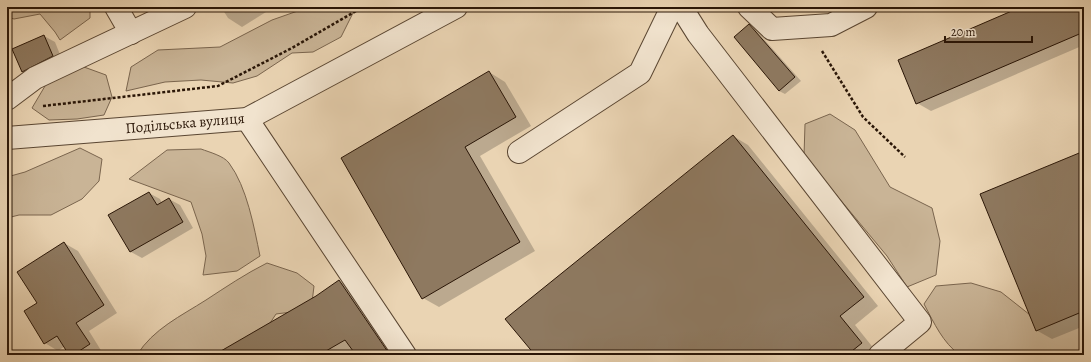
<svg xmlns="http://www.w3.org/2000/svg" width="1091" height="362" font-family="Alegreya,serif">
	<rect width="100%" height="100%" fill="#ead4b3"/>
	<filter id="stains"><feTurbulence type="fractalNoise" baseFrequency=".005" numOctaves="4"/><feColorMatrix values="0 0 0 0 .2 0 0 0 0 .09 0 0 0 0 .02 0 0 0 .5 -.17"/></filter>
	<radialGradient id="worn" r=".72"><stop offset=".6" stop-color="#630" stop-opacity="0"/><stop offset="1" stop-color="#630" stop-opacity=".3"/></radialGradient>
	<g fill="#c9b496" stroke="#7a654e">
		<path d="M7 7H90V18L60 40 55 32 40 14 14 19 7 17Z"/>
		<path d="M309 7H359L355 9 341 37 313 52 292 53 257 76 233 83 201 80 165 82 126 91 131 67 158 50 220 47 272 20Z"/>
		<path d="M84 67 106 75 112 97 104 115 77 119 49 120 32 108 45 86 60 71Z"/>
		<path d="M830 114 855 130 890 187 932 208 940 241 936 275 907 287 887 256 804 156 805 124Z"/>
		<path d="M80 148 102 159 99 181 82 199 51 215H19L7 218V177L25 172Z"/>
		<path d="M201 149C209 152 224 156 229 163 247 187 254 227 260 256L237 271 203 275 206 256 202 234 191 202 129 179 167 150Z"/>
		<path d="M267 263 297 273 314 286 311 311 307 310 276 314 259 340 240 355H137C153 329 181 316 206 300 226 287 245 274 267 263Z"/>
		<path d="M971 283 1001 292 1044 326 1084 310V355H960C943 343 934 323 924 304L936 286Z"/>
	</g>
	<g fill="#0003">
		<path d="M221 7H274L242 27 228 18Z"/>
		<path d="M1024 7H1084V45L931 111 917 103Z"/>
		<path d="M749 26 755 29 801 81 785 94 779 91Z"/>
		<path d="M44 36 55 42 63 62 34 77 23 71Z"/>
		<path d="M489 72 505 82 531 126 480 156 535 251 439 307 423 298 342 159Z"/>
		<path d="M733 136 748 145 878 306 855 325 879 355H528Z"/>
		<path d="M1084 152V326L1052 339 1036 330Z"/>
		<path d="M149 193 160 199 162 203 169 199 180 205 193 228 142 258 131 252 110 215Z"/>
		<path d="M64 243 78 251 117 313 89 331 102 352 98 355H70L65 346 58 351 45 343 39 303Z"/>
		<path d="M339 281 354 290 398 355H357L354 351 348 355H216L316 297Z"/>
	</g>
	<g fill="#8e7960" stroke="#2a1607">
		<path d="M1021 7H1084V32L916 104 898 60Z"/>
		<path d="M749 24 795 77 779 91 734 37Z"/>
		<path d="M44 35 53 56 22 72 12 49Z"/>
		<path d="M489 71 516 117 465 147 520 242 422 299 341 158Z"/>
		<path d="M733 135 864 297 840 316 862 343 847 355H535L505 319Z"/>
		<path d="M1084 151V311L1036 331 980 194Z"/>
		<path d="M149 192 157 205 169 198 183 222 130 252 108 215Z"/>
		<path d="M64 242 104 305 76 323 90 344 73 355H69L57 336 44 344 24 311 37 303 17 272Z"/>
		<path d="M339 280 390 355H356L345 340 319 355H214L316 296Z"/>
	</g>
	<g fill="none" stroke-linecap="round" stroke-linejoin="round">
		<g stroke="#5a4632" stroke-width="24">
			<g id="minor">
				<path d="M116 7 131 33"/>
				<path d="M681 7 698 34 920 322 880 355"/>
				<path d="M749 7 772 29 831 25 866 7"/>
				<path d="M7 99 35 78 185 7"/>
				<path d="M247 119 405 355"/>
				<path d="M7 138 247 119 456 7"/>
				<path d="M519 152 640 73 672 7"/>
			</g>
		</g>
		<g stroke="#2a1607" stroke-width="2.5" stroke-dasharray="3 2" stroke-linecap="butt">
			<path d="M822 51 863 117 905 157"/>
			<path d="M43 106 218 86 292 48 363 7"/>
		</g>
		<use href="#minor" stroke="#f1e3ce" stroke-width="22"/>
	</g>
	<g text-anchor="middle" stroke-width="3" stroke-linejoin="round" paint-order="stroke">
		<g font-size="15" fill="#2a1607" stroke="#f1e3ce">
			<text transform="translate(185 123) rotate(-5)" y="5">Подільська вулиця</text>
		</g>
	</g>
	<rect width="1091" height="362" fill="none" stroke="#ead4b3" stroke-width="24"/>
	<rect x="8" y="8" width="1075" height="346" fill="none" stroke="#2a1607" stroke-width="2"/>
	<rect x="12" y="12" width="1067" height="338" fill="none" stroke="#2a1607"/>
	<path d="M945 36v6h87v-6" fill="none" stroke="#2a1607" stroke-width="2"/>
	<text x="951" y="36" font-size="12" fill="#2a1607" stroke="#f1e3ce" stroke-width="3" paint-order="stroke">20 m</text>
	<rect width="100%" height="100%" filter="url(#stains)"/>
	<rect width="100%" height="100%" fill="url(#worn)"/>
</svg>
